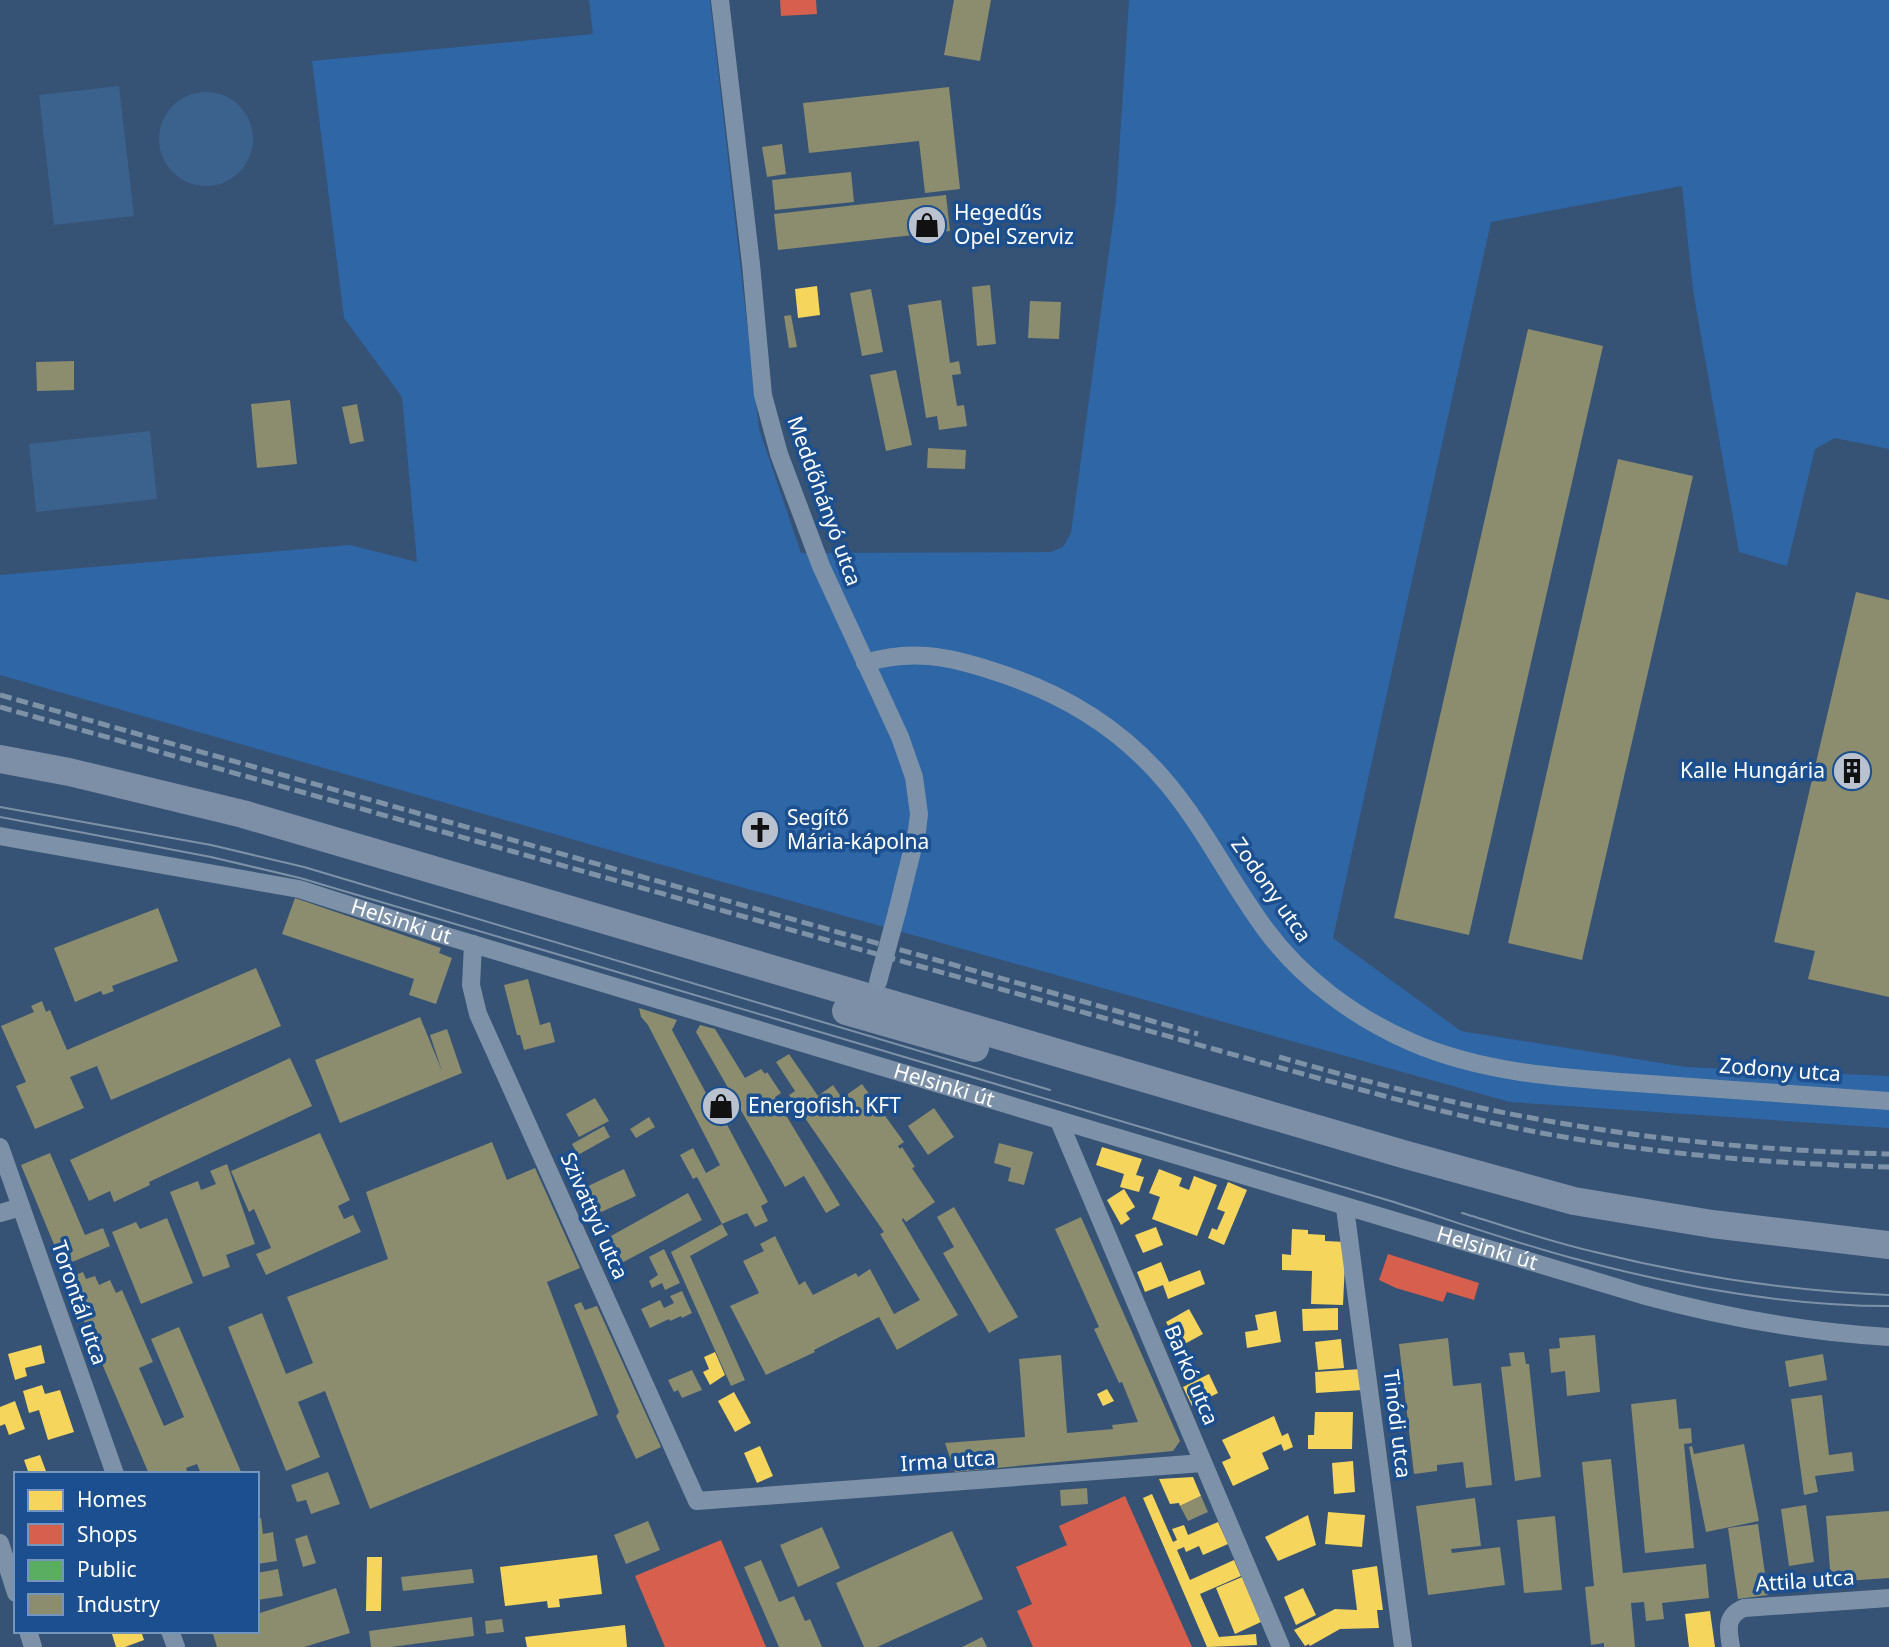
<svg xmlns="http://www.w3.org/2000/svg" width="1889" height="1647" font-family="'Noto Sans',sans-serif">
	<rect width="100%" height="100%" fill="#365274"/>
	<path fill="#2f66a5" d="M589 0H710L759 429 801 553 1051 552 1063 547 1071 533 1116 200 1129 0H1889V449L1835 438 1815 449 1787 566 1739 552 1693 290 1682 186 1491 222 1333 938 1461 1031 1686 1067 1889 1076V1128L1510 1102 641 859 0 675V575L350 545 417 562 402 397 344 318 312 61 593 34Z"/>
	<g fill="#3b618d">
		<path d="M119 86 134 216 54 225 39 95Z"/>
		<circle cx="206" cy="139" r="47"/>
		<path d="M150 431 157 499 36 512 29 444Z"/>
	</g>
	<g fill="#f6d55c">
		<path d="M817 286 820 315 798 318 795 289Z"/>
		<path d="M1102 1147 1142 1159 1136 1175 1144 1177 1139 1192 1120 1187 1124 1174 1096 1165Z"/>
		<path d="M1159 1169 1182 1178 1179 1186 1189 1190 1194 1176 1217 1185 1197 1236 1152 1219 1160 1197 1149 1193Z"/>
		<path d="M1228 1182 1247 1190 1224 1245 1208 1238 1212 1228 1217 1230 1225 1212 1217 1209Z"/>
		<path d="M1124 1189 1135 1207 1126 1213 1130 1219 1121 1225 1107 1200Z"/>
		<path d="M1156 1227 1163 1245 1143 1253 1135 1235Z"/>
		<path d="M1292 1229 1308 1230V1234L1325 1235V1241L1346 1242 1343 1305 1311 1304 1312 1271 1282 1270V1254L1291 1255Z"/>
		<path d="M1161 1262 1169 1282 1200 1270 1205 1284 1168 1299 1163 1285 1145 1292 1137 1272Z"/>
		<path d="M1338 1308V1330L1303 1331 1302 1309Z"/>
		<path d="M1189 1309 1203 1334 1179 1347 1166 1322Z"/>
		<path d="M1276 1311 1281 1342 1247 1348 1245 1332 1258 1330 1255 1315Z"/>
		<path d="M1341 1339 1344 1368 1318 1370 1315 1342Z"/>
		<path d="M41 1345 45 1363 25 1368 27 1376 15 1380 8 1354Z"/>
		<path d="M715 1352 725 1375 710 1385 703 1372 709 1369 704 1357Z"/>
		<path d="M1361 1369 1362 1390 1316 1393 1315 1372Z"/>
		<path d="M1209 1374 1218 1393 1192 1406 1183 1387Z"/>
		<path d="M42 1385 45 1394 60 1390 74 1432 48 1440 39 1410 29 1413 23 1391Z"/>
		<path d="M1107 1389 1114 1401 1103 1406 1097 1394Z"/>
		<path d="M734 1392 751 1423 735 1432 718 1401Z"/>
		<path d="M15 1401 25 1429 9 1435 5 1424 0 1426V1407Z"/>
		<path d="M1315 1412H1353L1352 1449H1308V1435H1314Z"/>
		<path d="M1274 1416 1282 1436 1288 1433 1293 1447 1284 1451 1281 1444 1262 1453 1269 1469 1233 1486 1222 1462 1231 1458 1222 1440Z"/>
		<path d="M760 1446 773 1476 757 1483 744 1453Z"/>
		<path d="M40 1455 47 1474H29L24 1460Z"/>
		<path d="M1353 1461 1355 1492 1334 1494 1332 1463Z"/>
		<path d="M1193 1477 1201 1496 1180 1506 1179 1503 1170 1504 1159 1479Z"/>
		<path d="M1152 1494 1173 1542 1177 1540 1172 1529 1184 1525 1188 1535 1218 1522 1228 1544 1203 1555 1199 1546 1186 1552 1184 1547 1177 1550 1190 1580 1234 1560 1241 1576 1200 1594 1219 1637 1256 1634 1257 1645 1207 1647 1143 1498Z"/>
		<path d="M1328 1512 1365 1515 1362 1547 1325 1544Z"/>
		<path d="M1308 1515 1316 1545 1278 1561 1265 1537Z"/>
		<path d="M597 1555 602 1594 559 1599 560 1607 548 1608 547 1601 505 1606 500 1567Z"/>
		<path d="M367 1557H382L381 1611H366Z"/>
		<path d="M1377 1566 1383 1610H1377L1379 1628 1340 1629 1310 1646 1309 1644 1305 1646 1294 1630 1335 1609 1357 1610 1352 1570Z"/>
		<path d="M1242 1577 1261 1622 1235 1634 1216 1588Z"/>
		<path d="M1303 1588 1316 1615 1296 1625 1284 1597Z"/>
		<path d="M1710 1611 1715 1647H1689L1685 1614Z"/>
		<path d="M625 1625 627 1647H527L525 1637Z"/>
		<path d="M111 1631H141L144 1640 125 1647H116Z"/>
	</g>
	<g fill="#d6604d">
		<path d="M780 0H816L817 14 781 16Z"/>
		<path d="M1388 1254 1479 1283 1474 1300 1447 1292 1443 1302 1396 1288 1379 1280Z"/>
		<path d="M1125 1496 1192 1647H1033L1017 1611 1032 1604 1016 1567 1067 1545 1059 1526Z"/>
		<path d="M721 1540 766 1647H665L635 1576Z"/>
	</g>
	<path fill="#5aae61" d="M755 820 769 823 765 840 751 836Z"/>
	<g fill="#8c8c6e">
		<path d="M954 0H991L980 61 944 55Z"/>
		<path d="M949 87 960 189 925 193 919 141 809 153 803 103Z"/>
		<path d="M782 144 786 174 767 177 762 147Z"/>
		<path d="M851 172 854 202 775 210 772 180Z"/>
		<path d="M946 195 950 231 778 250 774 214Z"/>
		<path d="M990 285 996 344 977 346 972 287Z"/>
		<path d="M871 289 883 352 862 356 850 293Z"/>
		<path d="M941 300 950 363 959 361 961 374 952 375 957 406 964 405 967 426 939 430 937 416 926 418 908 305Z"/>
		<path d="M1030 301 1061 302 1059 339 1028 338Z"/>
		<path d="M791 315 797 347 789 348 784 316Z"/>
		<path d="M1528 329 1603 346 1469 935 1394 918Z"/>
		<path d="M74 361V390L37 391 36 362Z"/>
		<path d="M896 370 912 445 886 451 870 375Z"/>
		<path d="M290 400 297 464 257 468 251 404Z"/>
		<path d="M357 404 364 441 350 444 342 407Z"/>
		<path d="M928 448 966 450 965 469 927 468Z"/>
		<path d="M1618 459 1693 476 1582 960 1508 943Z"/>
		<path d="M1856 592 1889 600V997L1808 979 1815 951 1774 942Z"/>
		<path d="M295 898 441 948 439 953 452 958 436 1004 409 995 414 979 282 934Z"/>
		<path d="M158 908 178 961 112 986 114 991 103 995 101 991 75 1002 54 948Z"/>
		<path d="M256 968 281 1026 111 1100 97 1066 70 1077 84 1108 35 1129 16 1086 26 1082 1 1026 34 1012 31 1006 42 1001 46 1012 50 1010 67 1050Z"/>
		<path d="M528 979 540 1025 550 1022 555 1042 524 1050 520 1035H517L504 985Z"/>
		<path d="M639 1008 677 1020 672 1030 713 1106 716 1104 768 1202 761 1206 768 1221 755 1227 747 1213 722 1224 697 1177 693 1179 680 1155 693 1148 706 1173 720 1165 648 1025 641 1017Z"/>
		<path d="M420 1017 442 1071 430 1035 447 1029 462 1073 340 1123 315 1060Z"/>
		<path d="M700 1025 715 1029 745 1078 761 1069 765 1074 767 1072 781 1093 775 1097 840 1205 826 1213 804 1176 785 1187 696 1032Z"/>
		<path d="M789 1054 818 1096 833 1085 842 1098 862 1084 904 1142 898 1146 900 1149 902 1147 915 1167 912 1168 935 1202 906 1222 903 1218 902 1220 958 1315 897 1350 879 1317 814 1350 815 1352 766 1375 730 1306 759 1293 743 1261 764 1251 760 1244 775 1236 799 1285 805 1281 813 1295 856 1273 858 1277 870 1269 894 1314 920 1300 880 1234 884 1232 789 1095 795 1091 776 1062Z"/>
		<path d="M290 1058 312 1106 149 1182 150 1185 114 1202 110 1191 89 1201 70 1160Z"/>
		<path d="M595 1098 609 1121 579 1137 566 1114Z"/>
		<path d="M934 1108 954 1137 928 1155 908 1126Z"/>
		<path d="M649 1117 655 1127 636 1138 630 1129Z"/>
		<path d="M604 1126 610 1137 578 1155 572 1144Z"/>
		<path d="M320 1133 350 1200 338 1206 344 1219 353 1215 361 1232 266 1275 256 1254 271 1248 254 1209 249 1212 231 1171Z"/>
		<path d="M492 1142 507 1180 535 1168 580 1268 547 1282 598 1415 370 1509 325 1391 298 1402 320 1457 286 1471 228 1327 262 1313 286 1374 313 1363 287 1297 388 1259 366 1192Z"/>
		<path d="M999 1143 1033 1152 1024 1185 1008 1181 1011 1168 994 1163Z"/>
		<path d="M50 1153 85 1235 103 1228 110 1246 63 1266 21 1165Z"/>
		<path d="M227 1164 255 1244 226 1255 230 1267 203 1277 170 1192 198 1181 201 1190 216 1184 210 1171Z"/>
		<path d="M624 1169 636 1196 597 1214 584 1188Z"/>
		<path d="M688 1193 702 1220 616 1266 602 1241Z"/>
		<path d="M954 1207 1018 1317 989 1333 943 1253 954 1247 937 1217Z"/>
		<path d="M1081 1217 1180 1441 1173 1451 955 1472 945 1443 1025 1437 1019 1359 1061 1355 1067 1433 1113 1429 1112 1425 1138 1422 1122 1382 1119 1383 1094 1329 1099 1327 1055 1229Z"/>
		<path d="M167 1218 193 1283 141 1304 112 1232 136 1222 140 1229Z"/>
		<path d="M722 1224 728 1235 690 1256 745 1380 731 1386 671 1252Z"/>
		<path d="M664 1249 680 1283 665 1290 662 1283 652 1288 649 1281 658 1275 649 1257Z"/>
		<path d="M83 1272 86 1279 95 1276 99 1285 110 1280 116 1293 122 1290 153 1362 139 1368 164 1426 184 1417 151 1339 179 1327 242 1474H201L197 1464 186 1468 188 1474H149L66 1279Z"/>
		<path d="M682 1291 692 1313 682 1318 681 1316 670 1321 669 1319 650 1328 641 1309 660 1300 664 1308 674 1303 670 1296Z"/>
		<path d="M581 1302 585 1310 597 1306 661 1447 636 1459 616 1416 619 1412 574 1305Z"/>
		<path d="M1595 1335 1600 1392 1567 1396 1565 1371 1551 1373 1549 1349 1560 1348 1559 1338Z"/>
		<path d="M1448 1338 1453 1386 1481 1383 1492 1485 1466 1488 1463 1462 1437 1465V1471L1414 1474 1399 1344Z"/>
		<path d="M1524 1352 1526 1364H1529L1541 1477 1515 1481 1501 1367 1511 1366 1509 1353Z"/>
		<path d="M1823 1354 1827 1380 1789 1387 1785 1361Z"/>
		<path d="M692 1370 702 1390 682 1398 678 1390 674 1392 668 1380Z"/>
		<path d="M1822 1395 1829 1455 1852 1452 1854 1471 1815 1476 1818 1492 1804 1495 1791 1399Z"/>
		<path d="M1676 1399 1679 1429 1691 1428 1692 1443 1684 1444 1694 1548 1645 1553 1631 1404Z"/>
		<path d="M1744 1444 1759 1521 1706 1532 1689 1447 1692 1446 1694 1454Z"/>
		<path d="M1611 1459 1623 1573 1706 1564 1709 1598 1662 1603 1664 1619 1646 1621 1644 1602 1631 1603 1635 1647H1604V1643L1591 1645 1585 1587 1594 1586 1582 1462Z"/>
		<path d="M328 1472 340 1504 311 1514 306 1500 297 1502 291 1485Z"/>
		<path d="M1087 1488 1088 1504 1061 1506 1060 1490Z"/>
		<path d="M1201 1496 1208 1512 1188 1521 1180 1506Z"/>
		<path d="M1475 1498 1481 1546 1451 1549 1452 1553 1500 1547 1505 1585 1428 1595 1416 1506Z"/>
		<path d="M1806 1505 1814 1562 1789 1566 1781 1509Z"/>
		<path d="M1889 1511V1578L1831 1582 1826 1516Z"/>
		<path d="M1555 1516 1562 1590 1524 1593 1517 1520Z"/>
		<path d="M261 1518 263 1534 273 1532 277 1561 257 1564V1519Z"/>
		<path d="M648 1521 660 1550 626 1564 614 1535Z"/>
		<path d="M1758 1524 1768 1595 1738 1599 1728 1528Z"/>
		<path d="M822 1527 840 1568 798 1587 780 1545Z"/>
		<path d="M952 1531 983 1599 877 1647H864L836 1583Z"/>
		<path d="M307 1535 316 1563 303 1567 295 1539Z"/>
		<path d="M761 1560 779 1602 794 1596 805 1621 810 1619 822 1647H779L744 1567Z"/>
		<path d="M278 1569 283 1596 257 1600V1573Z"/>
		<path d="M472 1569 474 1583 403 1591 401 1577Z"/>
		<path d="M336 1588 350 1633 304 1647H217L212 1631H257V1614Z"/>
		<path d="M472 1617 474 1636 391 1647H371L369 1631Z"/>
		<path d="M502 1619 504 1632 486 1634 485 1621Z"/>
		<path d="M982 1637 987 1647H962Z"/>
	</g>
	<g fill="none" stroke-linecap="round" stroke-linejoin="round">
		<g stroke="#7d92a8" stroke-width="18">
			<path d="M720 0 751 264 763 395 779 454 821 566 900 737 914 777 919 814 917 831 897 912"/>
			<path d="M865 663C911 649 948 656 993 671 1061 692 1120 727 1166 782 1205 828 1230 882 1266 930 1302 979 1356 1018 1411 1042 1489 1076 1579 1079 1663 1085 1738 1090 1814 1096 1889 1101"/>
			<path id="s1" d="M0 836 299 889 436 933 1642 1295C1723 1317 1805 1332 1889 1337"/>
			<path d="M473 944 471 985 478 1014 697 1501 1203 1463"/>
			<path d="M1059 1121 1281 1647"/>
			<path d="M0 1147 115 1474"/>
			<path d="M1345 1208 1403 1647"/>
			<path d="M0 1213 21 1207"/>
			<path d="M0 1543 16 1593"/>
			<path d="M28 1631 33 1647"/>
			<path d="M170 1631 176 1647"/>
			<path d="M1731 1647C1728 1629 1725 1616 1744 1608L1889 1598"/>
		</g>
		<g stroke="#7d8ea7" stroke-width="28">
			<path d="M0 759 69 772 243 814 1403 1154 1574 1201 1712 1224 1889 1245"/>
			<path d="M846 1011 975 1048"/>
		</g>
		<g stroke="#7e92a7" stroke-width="2">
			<path d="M0 807 211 845 304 867 1050 1090"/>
			<path d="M0 817 211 857 300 878 1394 1202C1453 1221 1512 1242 1572 1258 1675 1286 1783 1306 1889 1306"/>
			<path d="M1462 1213C1506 1226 1550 1242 1595 1252 1691 1276 1790 1291 1889 1295"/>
		</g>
		<g stroke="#7e92a7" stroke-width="5" stroke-dasharray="12 5" stroke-linecap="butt">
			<path d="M0 695 1198 1034"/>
			<path d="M0 707 1281 1068C1378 1094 1476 1123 1576 1139 1679 1156 1785 1164 1889 1167"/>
			<path d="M1279 1057C1377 1085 1478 1110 1578 1126 1681 1143 1785 1151 1889 1154"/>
		</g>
		<path stroke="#7d92a8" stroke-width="18" d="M878 982 897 912"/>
	</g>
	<defs>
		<g id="shop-disc" transform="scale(2.0125)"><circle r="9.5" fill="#b9c2ce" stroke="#1b4f8f"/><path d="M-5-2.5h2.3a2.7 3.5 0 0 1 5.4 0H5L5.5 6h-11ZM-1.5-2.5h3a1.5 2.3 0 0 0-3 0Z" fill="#111"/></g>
		<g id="building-disc" transform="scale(2.0125)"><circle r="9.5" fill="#b9c2ce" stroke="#1b4f8f"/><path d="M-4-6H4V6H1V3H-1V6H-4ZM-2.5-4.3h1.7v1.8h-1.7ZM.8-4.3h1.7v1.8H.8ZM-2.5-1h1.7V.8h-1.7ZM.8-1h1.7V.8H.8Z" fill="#111"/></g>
		<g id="church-disc" transform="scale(2.0125)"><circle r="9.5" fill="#b9c2ce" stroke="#1b4f8f"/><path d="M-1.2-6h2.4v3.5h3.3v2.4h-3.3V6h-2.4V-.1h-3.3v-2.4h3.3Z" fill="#111"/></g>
	</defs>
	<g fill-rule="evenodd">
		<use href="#shop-disc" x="927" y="225"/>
		<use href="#building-disc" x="1852" y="771"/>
		<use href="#church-disc" x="760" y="830"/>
		<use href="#shop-disc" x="721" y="1106"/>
	</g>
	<g text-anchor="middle" stroke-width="7" stroke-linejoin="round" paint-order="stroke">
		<g font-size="21" fill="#fff" stroke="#1b4f8f" text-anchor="start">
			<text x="954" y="220">Hegedűs<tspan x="954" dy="24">Opel Szerviz</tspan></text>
			<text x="1825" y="778" text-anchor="end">Kalle Hungária</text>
			<text x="787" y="825">Segítő<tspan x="787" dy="24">Mária-kápolna</tspan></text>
			<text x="748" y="1113">Energofish. KFT</text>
		</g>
		<g font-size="21" fill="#fff" stroke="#1b4f8f">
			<text transform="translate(824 501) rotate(70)" y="7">Meddőhányó utca</text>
			<text transform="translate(1271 890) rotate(55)" y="7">Zodony utca</text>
			<text dy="7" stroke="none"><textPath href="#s1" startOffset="411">Helsinki út</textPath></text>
			<text transform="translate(1780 1070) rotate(4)" y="7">Zodony utca</text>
			<text dy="7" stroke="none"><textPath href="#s1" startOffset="978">Helsinki út</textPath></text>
			<text transform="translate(594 1216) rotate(66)" y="7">Szivattyú utca</text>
			<text dy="7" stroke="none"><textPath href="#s1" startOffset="1545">Helsinki út</textPath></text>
			<text transform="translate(79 1303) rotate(71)" y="7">Torontál utca</text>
			<text transform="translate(1191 1375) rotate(67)" y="7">Barkó utca</text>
			<text transform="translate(1397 1424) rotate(83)" y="7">Tinódi utca</text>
			<text transform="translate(948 1461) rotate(-4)" y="7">Irma utca</text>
			<text transform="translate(1805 1581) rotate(-4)" y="7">Attila utca</text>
		</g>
	</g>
	<rect x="14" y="1472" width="245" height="161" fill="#1b4f8f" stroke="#7695bc" stroke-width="2"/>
	<rect x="28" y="1490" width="35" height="21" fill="#f6d55c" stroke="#7695bc" stroke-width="2"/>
	<text x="77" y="1507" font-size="21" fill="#ffffff">Homes</text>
	<rect x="28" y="1524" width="35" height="21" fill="#d6604d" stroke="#7695bc" stroke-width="2"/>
	<text x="77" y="1542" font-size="21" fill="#ffffff">Shops</text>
	<rect x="28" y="1560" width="35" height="21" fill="#5aae61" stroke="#7695bc" stroke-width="2"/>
	<text x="77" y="1577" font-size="21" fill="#ffffff">Public</text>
	<rect x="28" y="1594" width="35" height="21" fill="#8c8c6e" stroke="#7695bc" stroke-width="2"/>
	<text x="77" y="1612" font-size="21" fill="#ffffff">Industry</text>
</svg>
